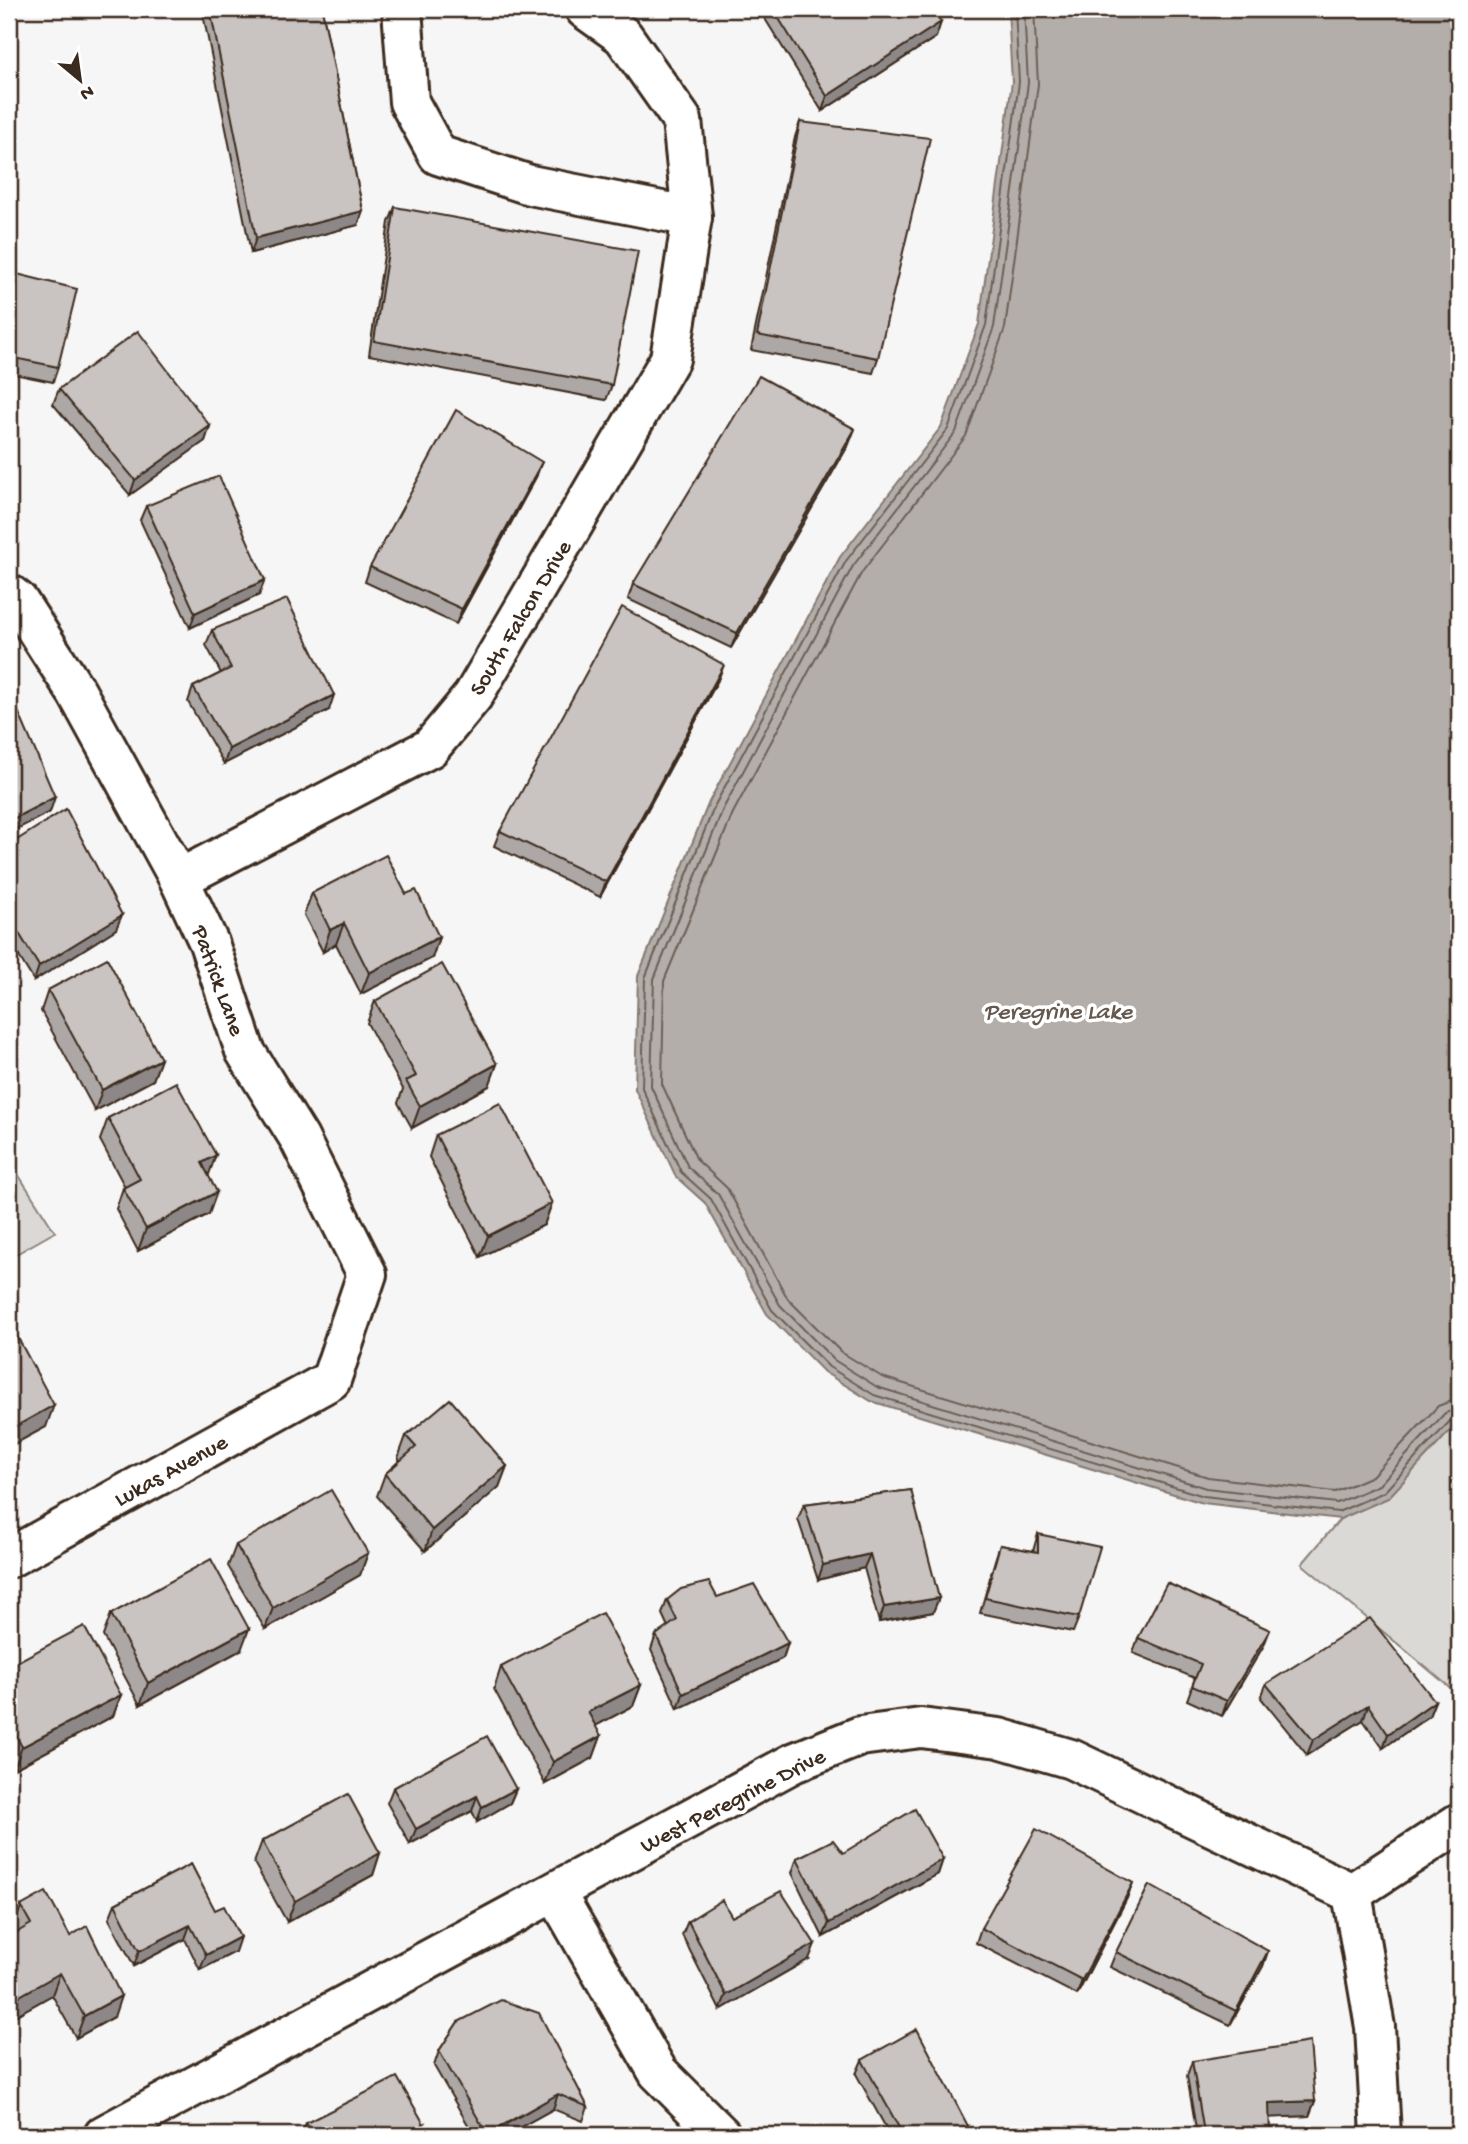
<svg xmlns="http://www.w3.org/2000/svg" width="1468" height="2144" font-family="'Gochi Hand',sans-serif">
	<rect width="100%" height="100%" fill="#f7f6f6"/>
	<filter id="ink" filterUnits="userSpaceOnUse"><feTurbulence type="fractalNoise" baseFrequency=".0143" numOctaves="2"/><feDisplacementMap in="SourceGraphic" scale="14" xChannelSelector="R" yChannelSelector="G"/><feConvolveMatrix kernelMatrix="1 2 1 2 8 2 1 2 1" color-interpolation-filters="sRGB"/></filter>
	<g filter="url(#ink)">
		<g fill="#dbd9d6" stroke="#8b827a" stroke-width="2">
			<path d="M9 1160 55 1232 9 1258Z"/>
			<path d="M1459 1421V1695L1302 1564 1340 1519 1388 1498Z"/>
		</g>
		<path fill="#b4aeaa" stroke="#847972" stroke-width="2" d="M1008 9H1459V1421L1388 1498 1340 1519 1203 1503 871 1401 824 1372 767 1314 705 1203 676 1177 635 1089 638 976 709 802 840 557 941 427 979 324 1012 82Z"/>
		<g fill="none" stroke-linecap="round" stroke-linejoin="round">
			<g stroke="#6b5f56" stroke-width="2">
				<path d="M1015 9 1019 82 986 325 948 429 846 561 715 805 645 978 642 1088 681 1172 711 1199 772 1310 829 1367 874 1395 1204 1496 1338 1512 1384 1492 1451 1420 1459 1417"/>
				<path d="M1024 9 1028 83 994 327 956 432 853 566 723 809 654 979 651 1086 688 1167 718 1194 780 1305 834 1360 877 1387 1206 1488 1337 1503 1379 1485 1445 1413 1459 1409"/>
				<path d="M1034 9 1038 84 1005 328 966 436 862 572 733 813 664 981 662 1084 697 1160 727 1188 788 1299 841 1352 882 1377 1208 1477 1335 1492 1372 1476 1438 1406 1459 1398"/>
			</g>
			<g stroke="#3b2a1e" stroke-width="44">
				<g id="minor">
					<path d="M402 9 409 102 438 155 530 185 692 217 682 120 623 36 585 9"/>
					<path d="M9 594 18 601 77 693 179 879 209 943 245 1051 299 1138 367 1274 331 1380 9 1558"/>
					<path d="M179 879 430 748 473 696 670 359 692 217"/>
					<path d="M555 1892 658 2072 721 2135"/>
					<path d="M1352 1893 1375 2027 1381 2135"/>
					<path d="M104 2135 793 1763 860 1736 921 1728 999 1738 1071 1759 1352 1893 1459 1823"/>
				</g>
			</g>
			<use href="#minor" stroke="#fff" stroke-width="38"/>
		</g>
		<g fill="#ada8a6" stroke="#3b2a1e" stroke-width="2">
			<path d="M202 9H322L363 211 358 225 251 253Z"/>
			<path d="M759 9H933L941 22 936 37 822 111Z"/>
			<path d="M800 122 878 358 873 373 751 350 795 137Z"/>
			<path d="M395 207 612 385 606 400 369 355 389 222Z"/>
			<path d="M9 272 58 367 53 382 9 373Z"/>
			<path d="M59 389 210 426 205 441 130 495 53 404Z"/>
			<path d="M849 444 731 648 628 599 633 584Z"/>
			<path d="M536 477 456 624 365 582 370 567Z"/>
			<path d="M146 506 259 595 190 628 140 520Z"/>
			<path d="M212 630 329 710 224 764 188 702 193 687 221 673 206 645Z"/>
			<path d="M718 680 600 897 494 846 500 831Z"/>
			<path d="M9 845 116 929 34 981 9 940Z"/>
			<path d="M312 893 406 894 439 937 432 958 361 994 336 944 323 952 304 915Z"/>
			<path d="M48 990 161 1059 153 1080 95 1111 41 1011Z"/>
			<path d="M375 1001 497 1064 489 1086 412 1128 398 1103 403 1089 367 1023Z"/>
			<path d="M108 1118 208 1175 209 1214 138 1251 116 1209 123 1188 125 1187 100 1140Z"/>
			<path d="M436 1135 552 1203 544 1225 480 1257 429 1157Z"/>
			<path d="M406 1436 507 1466 499 1487 425 1551 377 1496 385 1474 400 1460 398 1458Z"/>
			<path d="M911 1490 933 1612 879 1622 864 1568 818 1580 798 1519 804 1504Z"/>
			<path d="M1038 1534 1079 1617 1073 1632 980 1613 995 1560 1000 1545 1033 1551Z"/>
			<path d="M236 1545 368 1553 360 1575 265 1629 228 1566Z"/>
			<path d="M667 1600 788 1643 783 1658 678 1709 651 1650 656 1635 668 1627 662 1614Z"/>
			<path d="M111 1614 241 1650 140 1705 103 1636Z"/>
			<path d="M1138 1638 1264 1645 1222 1716 1187 1700 1195 1678 1133 1653Z"/>
			<path d="M9 1666 121 1695 113 1716 14 1769 9 1758Z"/>
			<path d="M501 1667 641 1685 633 1706 595 1726 601 1736 593 1758 545 1784 494 1689Z"/>
			<path d="M1266 1684 1435 1701 1429 1716 1383 1748 1363 1720 1307 1755 1261 1698Z"/>
			<path d="M393 1788 516 1789 510 1803 477 1822 472 1811 410 1844 387 1803Z"/>
			<path d="M262 1841 380 1853 373 1875 287 1922 254 1863Z"/>
			<path d="M843 1853 943 1859 938 1874 823 1937 792 1873 797 1858Z"/>
			<path d="M191 1864 235 1952 200 1970 185 1939 134 1966 109 1919 115 1904Z"/>
			<path d="M1127 1898 1077 1995 976 1943 981 1928Z"/>
			<path d="M21 1906 114 2017 76 2038 52 1995 9 2019V1937L16 1933 14 1928Z"/>
			<path d="M732 1917 809 1959 720 2010 682 1935 688 1921Z"/>
			<path d="M1268 1951 1263 1966 1230 2025 1110 1967 1116 1952Z"/>
			<path d="M458 2022 588 2107 583 2121 553 2109 506 2135H474L434 2066 439 2051Z"/>
			<path d="M862 2060 965 2135H890L856 2074Z"/>
			<path d="M1192 2061 1315 2101 1309 2116 1269 2117 1270 2135H1316H1197L1187 2076Z"/>
			<path d="M306 2123 419 2135H302Z"/>
		</g>
		<g fill="#8d8887" stroke="#3b2a1e" stroke-width="2">
			<path d="M941 22 936 37 822 111 827 96Z"/>
			<path d="M363 211 358 225 251 253 256 238Z"/>
			<path d="M210 426 205 441 130 495 135 480Z"/>
			<path d="M855 429 849 444 731 648 737 633Z"/>
			<path d="M542 462 536 477 456 624 462 609Z"/>
			<path d="M265 580 259 595 190 628 195 613Z"/>
			<path d="M724 665 718 680 600 897 606 882Z"/>
			<path d="M334 695 329 710 224 764 229 749Z"/>
			<path d="M55 797 50 812 9 833V821Z"/>
			<path d="M122 915 116 929 34 981 39 966Z"/>
			<path d="M344 923 336 944 323 952 330 930Z"/>
			<path d="M439 937 432 958 361 994 369 973Z"/>
			<path d="M161 1059 153 1080 95 1111 102 1090Z"/>
			<path d="M497 1064 489 1086 412 1128 420 1106Z"/>
			<path d="M216 1155 208 1177 202 1163Z"/>
			<path d="M217 1192 209 1214 138 1251 146 1229Z"/>
			<path d="M552 1203 544 1225 480 1257 488 1236Z"/>
			<path d="M54 1405 46 1427 9 1447V1430Z"/>
			<path d="M507 1466 499 1487 425 1551 432 1530Z"/>
			<path d="M368 1553 360 1575 265 1629 273 1608Z"/>
			<path d="M870 1554 864 1568 818 1580 823 1565Z"/>
			<path d="M939 1598 933 1612 879 1622 884 1607Z"/>
			<path d="M249 1629 241 1650 140 1705 148 1683Z"/>
			<path d="M1270 1630 1264 1645 1222 1716 1227 1701Z"/>
			<path d="M788 1643 783 1658 678 1709 683 1694Z"/>
			<path d="M641 1685 633 1706 580 1734 588 1712Z"/>
			<path d="M121 1695 113 1716 14 1769 22 1747Z"/>
			<path d="M1435 1701 1429 1716 1383 1748 1388 1734Z"/>
			<path d="M1368 1705 1363 1720 1307 1755 1313 1740Z"/>
			<path d="M601 1736 593 1758 545 1784 553 1762Z"/>
			<path d="M516 1789 510 1803 477 1822 482 1807Z"/>
			<path d="M477 1796 472 1811 410 1844 416 1829Z"/>
			<path d="M380 1853 373 1875 287 1922 295 1901Z"/>
			<path d="M943 1859 938 1874 823 1937 829 1923Z"/>
			<path d="M1133 1883 1127 1898 1077 1995 1082 1980Z"/>
			<path d="M190 1925 185 1939 134 1966 139 1951Z"/>
			<path d="M240 1937 235 1952 200 1970 206 1955Z"/>
			<path d="M815 1944 809 1959 720 2010 726 1995Z"/>
			<path d="M1268 1951 1263 1966 1230 2025 1236 2011Z"/>
			<path d="M60 1973 52 1995 9 2019V2002Z"/>
			<path d="M121 1996 114 2017 76 2038 84 2016Z"/>
			<path d="M558 2094 553 2109 506 2135H487Z"/>
			<path d="M1315 2101 1309 2116 1263 2118 1269 2103Z"/>
			<path d="M424 2124 419 2135H407Z"/>
			<path d="M968 2126 965 2135H951Z"/>
			<path d="M1250 2127 1247 2135H1204V2133Z"/>
		</g>
		<g fill="#c9c3c1" stroke="#3b2a1e" stroke-width="2">
			<path d="M210 9H322L363 211 256 238Z"/>
			<path d="M773 9H933L941 22 827 96Z"/>
			<path d="M800 122 930 138 878 358 757 335Z"/>
			<path d="M395 207 638 251 612 385 374 341Z"/>
			<path d="M9 272 77 289 58 367 9 357Z"/>
			<path d="M138 331 210 426 135 480 59 389Z"/>
			<path d="M759 376 855 429 737 633 633 584Z"/>
			<path d="M456 410 542 462 462 609 370 567Z"/>
			<path d="M219 476 265 580 195 613 146 506Z"/>
			<path d="M287 599 334 695 229 749 193 687 231 668 212 630Z"/>
			<path d="M622 607 724 665 606 882 500 831Z"/>
			<path d="M9 690 55 797 9 821Z"/>
			<path d="M66 809 122 915 39 966 9 917V845Z"/>
			<path d="M386 855 406 894 416 890 439 937 369 973 344 923 330 930 312 893Z"/>
			<path d="M107 958 161 1059 102 1090 48 990Z"/>
			<path d="M442 964 497 1064 420 1106 406 1081 416 1076 375 1001Z"/>
			<path d="M176 1082 216 1155 202 1163 217 1192 146 1229 123 1188 140 1179 108 1118Z"/>
			<path d="M500 1103 552 1203 488 1236 436 1135Z"/>
			<path d="M18 1338 54 1405 9 1430V1343Z"/>
			<path d="M450 1399 507 1466 432 1530 385 1474 416 1447 406 1436Z"/>
			<path d="M331 1490 368 1553 273 1608 236 1545Z"/>
			<path d="M911 1490 939 1598 884 1607 870 1554 823 1565 804 1504Z"/>
			<path d="M1038 1534 1100 1547 1079 1617 985 1598 1000 1545 1038 1552Z"/>
			<path d="M211 1559 249 1629 148 1683 111 1614Z"/>
			<path d="M709 1582 717 1597 754 1584 788 1643 683 1694 656 1635 677 1620 667 1600 681 1589Z"/>
			<path d="M1167 1583 1270 1630 1227 1701 1192 1686 1201 1664 1138 1638Z"/>
			<path d="M602 1613 641 1685 588 1712 601 1736 553 1762 501 1667Z"/>
			<path d="M1370 1618 1435 1701 1388 1734 1368 1705 1313 1740 1266 1684Z"/>
			<path d="M84 1626 121 1695 22 1747 9 1722V1666Z"/>
			<path d="M487 1736 516 1789 482 1807 477 1796 416 1829 393 1788Z"/>
			<path d="M348 1794 380 1853 295 1901 262 1841Z"/>
			<path d="M915 1809 943 1859 829 1923 797 1858 833 1840 843 1853Z"/>
			<path d="M1036 1829 1133 1883 1082 1980 981 1928Z"/>
			<path d="M191 1864 215 1910 224 1906 240 1937 206 1955 190 1925 139 1951 115 1904Z"/>
			<path d="M1149 1885 1268 1951 1236 2011 1116 1952Z"/>
			<path d="M781 1891 815 1944 726 1995 688 1921 722 1900 732 1917Z"/>
			<path d="M46 1892 70 1936 87 1926 121 1996 84 2016 60 1973 9 2002V1937L31 1924 21 1906Z"/>
			<path d="M501 2000 539 2013 588 2107 558 2094 487 2134 439 2051 458 2022Z"/>
			<path d="M917 2029 968 2126 951 2135H903L862 2060Z"/>
			<path d="M1310 2042 1315 2101 1269 2103 1270 2135 1316 2128V2135H1251L1250 2127 1204 2133 1192 2061Z"/>
			<path d="M397 2077 424 2124 407 2135H313L306 2123Z"/>
		</g>
	</g>
	<g text-anchor="middle" stroke-width="7" stroke-linejoin="round" paint-order="stroke">
		<g font-size="23" fill="#3b2a1e" stroke="#fff">
			<text transform="translate(519 617) rotate(-59)" y="8">South Falcon Drive</text>
			<text transform="translate(220 980) rotate(70)" y="8">Patrick Lane</text>
			<text transform="translate(170 1469) rotate(-29)" y="8">Lukas Avenue</text>
			<text transform="translate(732 1799) rotate(-27)" y="8">West Peregrine Drive</text>
		</g>
		<g font-size="24" font-style="italic" fill="#65584f" stroke="#fff">
			<text x="1058" y="1018">Peregrine Lake</text>
		</g>
	</g>
	<rect width="1468" height="2144" fill="none" stroke="#fff" stroke-width="35"/>
	<rect x="18" y="18" width="1433" height="2109" fill="none" stroke="#3b2a1e" stroke-width="2.5" filter="url(#ink)"/>
	<g transform="translate(80 80) rotate(151)" stroke="#ffffff" stroke-width="5" paint-order="stroke">
	<path d="M0-5L12 26L0 18L-12 26Z" fill="#3b2a1e"/>
	<text y="-10" font-size="19" font-weight="bold" text-anchor="middle" fill="#3b2a1e">N</text>
	</g>
</svg>
